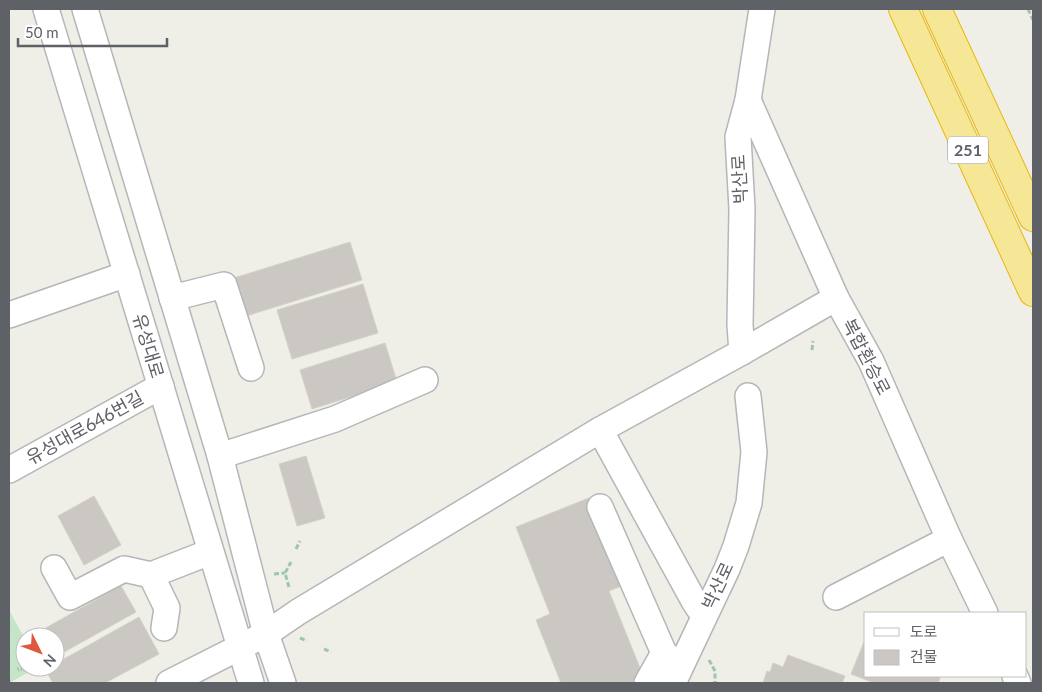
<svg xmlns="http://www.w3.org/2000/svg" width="1042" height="692" font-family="Lato,'Noto Sans KR',sans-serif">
	<defs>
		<pattern id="park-tufts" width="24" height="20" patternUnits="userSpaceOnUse" patternTransform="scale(1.25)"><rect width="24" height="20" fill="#c5e5c8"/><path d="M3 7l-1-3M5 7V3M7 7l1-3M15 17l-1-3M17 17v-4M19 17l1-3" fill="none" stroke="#a3bda6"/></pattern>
	</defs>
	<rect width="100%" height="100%" fill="#efeee7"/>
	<path fill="url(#park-tufts)" d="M9 610 25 639V667H38L9 683Z"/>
	<g fill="#cbc8c4" stroke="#d4d1c5">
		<path d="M350 242 362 280 246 316 234 278Z"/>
		<path d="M363 284 378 333 292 359 277 310Z"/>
		<path d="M385 343 397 382 312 409 300 370Z"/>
		<path d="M306 456 325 518 297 526 279 464Z"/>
		<path d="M94 496 121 545 84 565 58 516Z"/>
		<path d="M589 498 624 585 609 591 644 678 631 683H561L536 620 550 614 516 527Z"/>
		<path d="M121 586 136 612 55 657V637H34L33 635Z"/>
		<path d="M139 617 159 654 105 683H53L45 669 55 667V664Z"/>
		<path d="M866 637V676H941L938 683H874L851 674Z"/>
		<path d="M788 655 845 676 842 683H763L767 671 770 672 773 663 783 667Z"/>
	</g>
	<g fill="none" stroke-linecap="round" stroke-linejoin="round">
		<g stroke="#b4b6ba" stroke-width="28">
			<g id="minor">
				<path d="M46 9 251 683"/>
				<path d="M85 9 220 456 266 634 283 683"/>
				<path d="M748 100 836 298 871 361 949 539 985 613"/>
				<path d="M172 298 224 285 251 368"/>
				<path d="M9 315 127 274"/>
				<path d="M742 352 740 325 742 209 738 137 748 100 762 9"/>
				<path d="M600 430 694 601 704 616"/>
				<path d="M220 456 335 419 425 380"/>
				<path d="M9 470 161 386"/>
				<path d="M600 507 664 653 680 667"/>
				<path d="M54 568 70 597 124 569 151 575 210 552"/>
				<path d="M151 575 167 608 164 628"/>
				<path d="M836 597 949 539"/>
				<path d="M1015 676 1018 683"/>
				<path d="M169 683 266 634 298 612 600 430 742 352 836 298"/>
				<path d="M647 683 664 653"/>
				<path d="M673 683 727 569 736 546 749 503 754 452 748 396"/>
			</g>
		</g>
		<g stroke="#e8b70f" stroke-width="30">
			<g id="highway">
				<path d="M903 9 1033 292"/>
				<path d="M937 9 1033 217"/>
			</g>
		</g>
		<g stroke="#9ec6ad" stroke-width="3" stroke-dasharray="5 2.5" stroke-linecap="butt">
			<path d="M1028 9 1033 20"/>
			<path d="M812 350 813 341"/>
			<path d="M296 549 300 541"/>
			<path d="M274 574 285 573"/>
			<path d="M289 587 285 573 291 562"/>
			<path d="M300 638 307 641"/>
			<path d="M324 649 331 652"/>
			<path d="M709 660 715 671V683"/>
		</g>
		<use href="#minor" stroke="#fff" stroke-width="25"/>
		<use href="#highway" stroke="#f6e797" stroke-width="28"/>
	</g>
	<g text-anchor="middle" stroke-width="4" stroke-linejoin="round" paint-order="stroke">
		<rect fill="#fff" stroke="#8e9094" stroke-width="1" x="948" y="136.5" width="40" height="27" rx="4"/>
		<g font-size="16" font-weight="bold" fill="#5e6166">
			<text x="968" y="156">251</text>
		</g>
		<g font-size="18" fill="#5e6166" stroke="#fff">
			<text transform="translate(740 179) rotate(-93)" y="6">박산로</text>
			<text transform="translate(148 346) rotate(73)" y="6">유성대로</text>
			<text transform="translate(866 357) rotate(63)" y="6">복합환승로</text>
			<text transform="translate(85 428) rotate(-29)" y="6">유성대로646번길</text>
			<text transform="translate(718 586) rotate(-65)" y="6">박산로</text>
		</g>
	</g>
	<rect width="1042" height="692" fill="none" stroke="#5e6166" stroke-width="20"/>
	<rect x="864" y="612" width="162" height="65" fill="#ffffff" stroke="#bfc0c2"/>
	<rect x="874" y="628" width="25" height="8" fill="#ffffff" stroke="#bfc0c2"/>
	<text x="910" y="637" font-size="15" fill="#5e6166">도로</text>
	<rect x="874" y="650" width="25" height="15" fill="#cbc8c4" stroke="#bfc0c2"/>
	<text x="910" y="662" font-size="15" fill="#5e6166">건물</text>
	<g transform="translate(40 652) rotate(132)"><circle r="24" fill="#ffffff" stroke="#bfc0c2"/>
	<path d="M0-4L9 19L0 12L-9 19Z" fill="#df583e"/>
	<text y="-8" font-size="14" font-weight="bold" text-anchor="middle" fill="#5e6166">N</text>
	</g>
	<path d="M18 38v8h149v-8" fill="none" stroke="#5e6166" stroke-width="2.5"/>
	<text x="25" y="38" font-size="15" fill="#5e6166" stroke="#ffffff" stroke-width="4" paint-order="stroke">50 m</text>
</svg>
